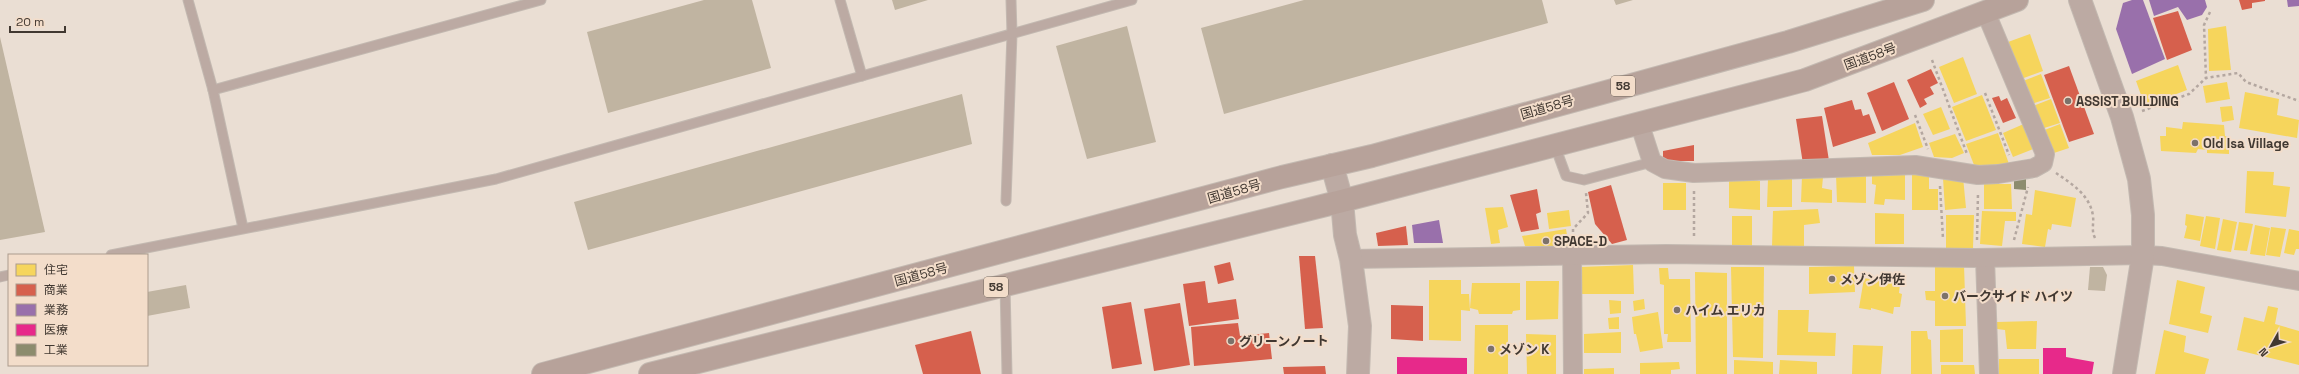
<svg xmlns="http://www.w3.org/2000/svg" width="2299" height="374" font-family="'Space Grotesk','Noto Sans JP',sans-serif">
	<rect width="100%" height="100%" fill="#eaded3"/>
	<g fill="#f6d55c">
		<path d="M2226 26 2231 70 2209 71 2208 29Z"/>
		<path d="M2030 34 2043 71 2021 79 2008 42Z"/>
		<path d="M1963 57 1977 94 1954 103 1939 67Z"/>
		<path d="M2178 65 2187 90 2145 106 2136 81Z"/>
		<path d="M2041 74 2050 98 2031 104 2023 81Z"/>
		<path d="M2227 82 2230 99 2206 103 2203 86Z"/>
		<path d="M2245 92 2279 99 2277 115 2299 120 2297 138 2239 128Z"/>
		<path d="M1982 95 1996 130 1966 141 1952 107Z"/>
		<path d="M2051 99 2060 123 2041 129 2033 106Z"/>
		<path d="M2232 106 2234 120 2222 122 2220 107Z"/>
		<path d="M1941 107 1950 129 1933 135 1923 114Z"/>
		<path d="M2183 122 2224 125 2225 136 2229 137V154L2207 153V150L2198 149 2196 153 2161 151 2160 136H2166V127L2182 129Z"/>
		<path d="M1915 123 1923 147 1900 155H1872L1868 143Z"/>
		<path d="M2026 123 2036 148 2013 157 2003 133Z"/>
		<path d="M2060 124 2069 148 2051 154 2042 131Z"/>
		<path d="M1998 133 2009 164 1992 168 1974 165 1966 144Z"/>
		<path d="M1955 134 1964 153 1952 158 1934 157 1929 143Z"/>
		<path d="M2247 171 2274 172 2273 185 2290 187 2286 217 2245 213Z"/>
		<path d="M1877 173 1905 174V200L1885 199 1884 205 1874 204 1876 185 1872 184V176H1876Z"/>
		<path d="M1836 174H1866V203L1837 202Z"/>
		<path d="M1912 174H1929V189H1938V210H1912Z"/>
		<path d="M1802 176 1823 177 1822 188 1832 190V203L1801 202Z"/>
		<path d="M1729 177 1754 178V180L1760 181V210L1729 208Z"/>
		<path d="M1963 177 1966 208 1945 210 1943 178Z"/>
		<path d="M1768 179H1792V207H1767Z"/>
		<rect x="1663" y="183" width="23" height="27"/>
		<path d="M1984 184H2011L2012 209H1984Z"/>
		<path d="M2035 190 2076 198 2071 227 2052 224 2051 230 2048 229 2045 247 2022 244 2026 214 2032 215Z"/>
		<path d="M1503 207 1508 227 1498 230 1500 243 1491 244 1485 208Z"/>
		<path d="M1818 209 1820 223 1804 225V247H1772L1773 211Z"/>
		<path d="M1569 210 1571 226 1549 229 1547 213Z"/>
		<path d="M1982 211 2016 212V221H2005L2002 246 1980 244Z"/>
		<path d="M1875 213 1904 214V244H1875Z"/>
		<path d="M2186 214 2204 217 2200 241 2184 238 2187 226 2185 225Z"/>
		<path d="M1946 215H1974L1973 249H1946Z"/>
		<path d="M1732 216H1752V247L1732 248Z"/>
		<path d="M2206 216 2220 218 2215 249 2200 246Z"/>
		<path d="M2223 219 2237 222 2231 252 2217 250Z"/>
		<path d="M2239 222 2253 224 2247 251 2234 250Z"/>
		<path d="M2255 225 2270 228 2265 256 2250 254Z"/>
		<path d="M2271 227 2286 229 2280 257 2266 255Z"/>
		<path d="M1566 229 1569 246H1525L1522 236Z"/>
		<path d="M2289 229 2299 231V249H2296L2294 255 2284 253Z"/>
		<path d="M1633 265 1634 294H1581L1580 267Z"/>
		<path d="M1964 265 1966 326H1935V301L1926 300 1925 291H1935V266Z"/>
		<path d="M1854 266 1855 292 1809 294V267Z"/>
		<path d="M1731 267H1764L1763 358 1733 357Z"/>
		<path d="M1659 268H1668L1669 279H1690L1691 342H1667L1668 334H1664V285L1660 284Z"/>
		<path d="M1695 272 1727 273V374H1696Z"/>
		<path d="M1864 278 1900 284 1899 293 1902 294 1900 307H1894L1893 314 1871 308V310L1859 308Z"/>
		<path d="M1429 280H1461V294H1469L1470 311 1461 310V341L1429 340Z"/>
		<path d="M2177 280 2205 287 2200 313 2212 316 2208 333 2169 324Z"/>
		<path d="M1526 281H1559L1558 319 1526 320Z"/>
		<path d="M1472 283H1520V310L1513 311 1512 314H1479L1478 310 1470 308Z"/>
		<path d="M1644 299 1645 309 1634 311 1633 301Z"/>
		<path d="M1609 300 1621 301V313L1610 314Z"/>
		<path d="M2268 306 2278 308 2275 324 2299 331V365L2237 350 2244 317 2264 322Z"/>
		<path d="M1778 310H1809L1808 332 1836 333 1835 356 1777 355Z"/>
		<path d="M1658 312 1663 348 1640 352 1636 334H1634L1632 317Z"/>
		<path d="M1619 317V329H1609L1608 318Z"/>
		<path d="M2037 321 2036 349H2007L2005 330 1997 329V322Z"/>
		<path d="M1475 325H1508V374H1474Z"/>
		<path d="M1963 329V362H1940V330Z"/>
		<path d="M2164 330 2186 336 2184 352 2209 359 2205 374H2155Z"/>
		<path d="M1911 331H1927L1928 339 1931 340 1932 374H1911Z"/>
		<path d="M1621 332V353H1584V334Z"/>
		<path d="M1526 334 1556 335V374H1527Z"/>
		<path d="M1853 345 1883 346 1881 374H1852Z"/>
		<rect x="1999" y="359" width="40" height="15"/>
		<path d="M1734 360 1773 362V374H1734Z"/>
		<path d="M1780 360 1817 362V374H1779Z"/>
		<path d="M1679 362 1680 369 1671 370V374H1640V363Z"/>
		<path d="M1941 365H1974L1975 374H1941Z"/>
		<path d="M1614 368V374H1584V369Z"/>
	</g>
	<g fill="#d6604d">
		<path d="M2239 0H2265V1L2252 3V8L2242 10Z"/>
		<path d="M2178 11 2192 50 2167 60 2153 18Z"/>
		<path d="M2069 66 2094 134 2069 142 2044 75Z"/>
		<path d="M1931 69 1938 83 1930 87 1934 94 1924 99 1927 104 1920 108 1907 80Z"/>
		<path d="M1894 82 1909 119 1882 131 1867 93Z"/>
		<path d="M1999 96 2001 101 2007 98 2016 118 2003 123 1992 98Z"/>
		<path d="M1852 100 1855 110 1861 109 1863 116 1869 114 1876 133 1833 147 1824 108Z"/>
		<path d="M1822 116 1829 161 1803 164 1796 119Z"/>
		<path d="M1694 145V161H1669L1663 158V151Z"/>
		<path d="M1611 185 1627 240 1612 244 1595 224 1588 192Z"/>
		<path d="M1537 189 1541 212 1536 214 1539 229 1521 232 1510 195Z"/>
		<path d="M1406 226 1408 245 1378 246 1376 233Z"/>
		<path d="M1299 256H1315L1323 328 1305 329Z"/>
		<path d="M1230 262 1234 280 1218 284 1214 266Z"/>
		<path d="M1205 281 1208 303 1236 299 1239 319 1189 326 1183 284Z"/>
		<path d="M1131 302 1142 364 1112 369 1102 307Z"/>
		<path d="M1180 303 1190 365 1154 371 1144 309Z"/>
		<path d="M1391 305 1423 306V341L1391 339Z"/>
		<path d="M1238 323 1240 336 1269 333 1272 359 1194 366 1191 327Z"/>
		<path d="M971 331 981 374H923L915 345Z"/>
		<path d="M1325 366 1326 374H1284L1283 367Z"/>
	</g>
	<g fill="#9970ab">
		<path d="M2132 0H2143L2165 59 2132 74 2116 29 2123 3Z"/>
		<path d="M2149 0H2205L2207 7 2202 15 2187 20 2178 7 2154 16Z"/>
		<path d="M2287 0H2299V6L2288 7Z"/>
		<path d="M1439 220 1443 243H1414L1412 225Z"/>
	</g>
	<g fill="#e7298a">
		<path d="M2043 348H2066V357L2094 362 2092 374H2043Z"/>
		<path d="M1397 357 1467 358V374H1397Z"/>
	</g>
	<path fill="#8c8c6e" d="M2014 176H2026V190L2014 189Z"/>
	<g fill="#c0b4a1">
		<path d="M704 0H752L771 68 608 113 587 32Z"/>
		<path d="M892 0H928L895 10Z"/>
		<path d="M1304 0H1542L1548 23 1224 114 1201 28Z"/>
		<path d="M1614 0H1633L1616 5Z"/>
		<path d="M1127 26 1156 142 1087 159 1056 46Z"/>
		<path d="M0 37 45 232 0 240Z"/>
		<path d="M962 94 972 144 588 250 574 202Z"/>
		<path d="M2090 267H2103L2107 275 2105 291 2088 290Z"/>
		<path d="M186 285 190 308 147 316V292Z"/>
	</g>
	<g fill="none" stroke-linecap="round" stroke-linejoin="round">
		<g stroke="#c3b9b1" stroke-width="11">
			<g id="service">
				<path d="M188 0 213 90 243 228"/>
				<path d="M840 0 862 76"/>
				<path d="M213 90 541 0"/>
				<path d="M1555 146 1566 176 1584 180 1652 162"/>
				<path d="M1006 201 1012 34 1011 0"/>
				<path d="M111 255 496 179 1132 0"/>
				<path d="M0 277 9 275"/>
				<path d="M1005 285 1007 374"/>
			</g>
		</g>
		<g stroke="#c3b9b1" stroke-width="20">
			<g id="minor">
				<path d="M1639 122 1652 162 1665 169 1694 173 1915 165 1978 175 1998 174 2034 168 2043 163 2045 154 1986 13"/>
				<path d="M1572 255 1573 374"/>
				<path d="M1985 258 1989 374"/>
				<path d="M1351 259 1666 254 1976 258 2143 255 2162 256 2299 281"/>
			</g>
		</g>
		<g stroke="#c3b9b1" stroke-width="24">
			<g id="tertiary">
				<path d="M2080 0 2122 117 2139 179 2143 215V255L2124 374"/>
				<path d="M1332 165 1342 201 1345 235 1351 259 1360 326 1358 374"/>
			</g>
		</g>
		<g stroke="#c3b9b1" stroke-width="24">
			<g id="trunk">
				<path d="M543 374 1282 177 1372 156 1788 42 1923 0"/>
				<path d="M650 374 1342 201 1805 80 2017 0"/>
			</g>
		</g>
		<g stroke="#b4a7a0" stroke-width="2.5" stroke-dasharray="3 3" stroke-linecap="butt">
			<path d="M2210 12 2204 25 2206 78 2238 73 2246 82 2299 101"/>
			<path d="M1932 60 1967 154"/>
			<path d="M1985 93 2009 155"/>
			<path d="M2142 111 2189 94 2206 78"/>
			<path d="M1915 115 1928 149"/>
			<path d="M2056 173C2072 184 2090 195 2093 216 2094 224 2091 230 2095 238"/>
			<path d="M1940 186 1943 239"/>
			<path d="M1694 191V236"/>
			<path d="M1573 238V229L1588 213 1586 193"/>
			<path d="M1977 240 1978 193"/>
			<path d="M2014 240 2028 187"/>
		</g>
		<use href="#service" stroke="#bcaaa3" stroke-width="9"/>
		<use href="#minor" stroke="#bcaaa3" stroke-width="18"/>
		<use href="#tertiary" stroke="#bcaaa3" stroke-width="22"/>
		<use href="#trunk" stroke="#b7a29a" stroke-width="22"/>
	</g>
	<g fill="#7c726a" stroke="#f3ddca" stroke-width="1.5">
		<circle cx="2068" cy="101" r="4"/>
		<circle cx="2195" cy="143" r="4"/>
		<circle cx="1546" cy="241" r="4"/>
		<circle cx="1832" cy="279" r="4"/>
		<circle cx="1945" cy="296" r="4"/>
		<circle cx="1677" cy="310" r="4"/>
		<circle cx="1231" cy="341" r="4"/>
		<circle cx="1491" cy="349" r="4"/>
	</g>
	<g text-anchor="middle" stroke-width="4" stroke-linejoin="round" paint-order="stroke">
		<g fill="#f3ddca" stroke="#766a5f" stroke-width="1">
			<rect x="1611" y="76" width="24" height="20" rx="3"/>
			<rect x="984" y="277" width="24" height="20" rx="3"/>
		</g>
		<g font-size="12" font-weight="bold" fill="#413831">
			<text x="1623" y="90">58</text>
			<text x="996" y="291">58</text>
		</g>
		<g font-size="13" fill="#413831" stroke="#f3ddca">
			<text transform="translate(1870 56) rotate(-20)" y="5">国道58号</text>
			<text transform="translate(1547 107) rotate(-16)" y="5">国道58号</text>
			<text transform="translate(1234 191) rotate(-16)" y="5">国道58号</text>
			<text transform="translate(921 274) rotate(-15)" y="5">国道58号</text>
		</g>
		<g font-size="13" font-weight="bold" fill="#413831" stroke="#f3ddca" text-anchor="start">
			<text x="2076" y="106">ASSIST BUILDING</text>
			<text x="2203" y="148">Old Isa Village</text>
			<text x="1554" y="246">SPACE-D</text>
			<text x="1840" y="284">メゾン伊佐</text>
			<text x="1953" y="301">バークサイド ハイツ</text>
			<text x="1685" y="315">ハイム エリカ</text>
			<text x="1239" y="346">グリーンノート</text>
			<text x="1499" y="354">メゾン K</text>
		</g>
	</g>
	<rect x="8" y="254" width="140" height="112" fill="#f3ddca" stroke="#ac9b8d"/>
	<rect x="16" y="264" width="20" height="12" fill="#f6d55c" stroke="#ac9b8d"/>
	<text x="44" y="274" font-size="12" fill="#413831">住宅</text>
	<rect x="16" y="284" width="20" height="12" fill="#d6604d" stroke="#ac9b8d"/>
	<text x="44" y="294" font-size="12" fill="#413831">商業</text>
	<rect x="16" y="304" width="20" height="12" fill="#9970ab" stroke="#ac9b8d"/>
	<text x="44" y="314" font-size="12" fill="#413831">業務</text>
	<rect x="16" y="324" width="20" height="12" fill="#e7298a" stroke="#ac9b8d"/>
	<text x="44" y="334" font-size="12" fill="#413831">医療</text>
	<rect x="16" y="344" width="20" height="12" fill="#8c8c6e" stroke="#ac9b8d"/>
	<text x="44" y="354" font-size="12" fill="#413831">工業</text>
	<g transform="translate(2271 346) rotate(231)" stroke="#f3ddca" stroke-width="3" paint-order="stroke">
	<path d="M0-3L7 15L0 10L-7 15Z" fill="#413831"/>
	<text y="-6" font-size="11" font-weight="bold" text-anchor="middle" fill="#413831">N</text>
	</g>
	<path d="M10 26v6h55v-6" fill="none" stroke="#413831" stroke-width="2"/>
	<text x="16" y="26" font-size="12" fill="#413831" stroke="#f3ddca" stroke-width="3" paint-order="stroke">20 m</text>
</svg>
